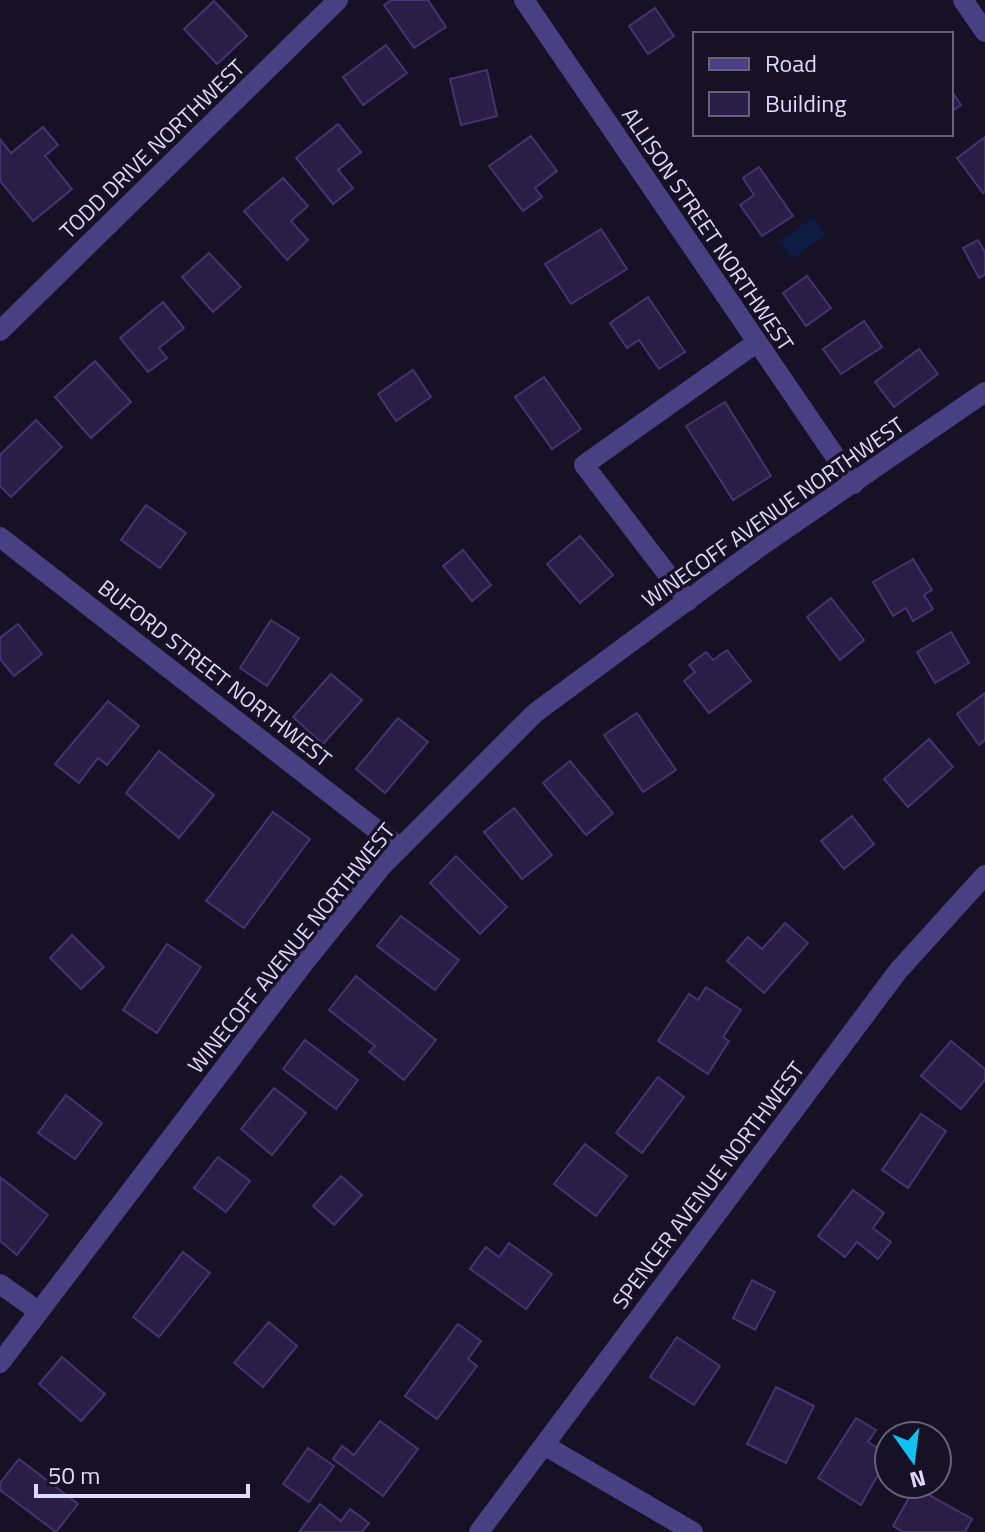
<svg xmlns="http://www.w3.org/2000/svg" width="985" height="1532" font-family="'Titillium Web',sans-serif">
	<rect width="100%" height="100%" fill="#171126"/>
	<path fill="#0e1b43" d="M814 217 826 235 792 259 779 241Z"/>
	<g fill="#2b1e46" stroke="#453271" stroke-width="2">
		<path d="M392 0H428L446 27 414 48 384 5Z"/>
		<path d="M214 1 247 36 217 64 184 29Z"/>
		<path d="M655 8 674 36 648 54 629 26Z"/>
		<path d="M386 45 407 73 363 105 343 77Z"/>
		<path d="M487 70 497 116 461 125 450 79Z"/>
		<path d="M951 90 961 105 951 112Z"/>
		<path d="M338 124 361 152 338 170 353 188 333 204 296 158Z"/>
		<path d="M43 127 58 145 45 156 72 189 33 221 0 181V139L11 153Z"/>
		<path d="M531 136 557 171 535 188 542 197 523 211 489 166Z"/>
		<path d="M985 137V191L983 193 957 158Z"/>
		<path d="M759 167 793 216 762 236 740 205 754 195 743 178Z"/>
		<path d="M283 178 308 206 291 221 308 240 287 260 244 211Z"/>
		<path d="M601 229 627 269 571 304 545 264Z"/>
		<path d="M978 240 985 252V275L979 278 963 248Z"/>
		<path d="M209 253 241 287 213 312 182 277Z"/>
		<path d="M807 276 831 308 806 326 783 293Z"/>
		<path d="M648 297 685 352 659 369 639 340 627 348 610 323Z"/>
		<path d="M163 302 184 328 159 348 167 358 148 372 120 338Z"/>
		<path d="M864 321 882 347 841 374 823 349Z"/>
		<path d="M919 349 938 374 894 407 875 382Z"/>
		<path d="M95 361 131 402 91 438 55 397Z"/>
		<path d="M413 370 431 397 396 421 378 394Z"/>
		<path d="M544 377 581 429 552 449 515 397Z"/>
		<path d="M725 402 771 476 733 500 686 426Z"/>
		<path d="M36 420 62 447 11 497 0 486V455Z"/>
		<path d="M146 505 186 533 160 568 121 540Z"/>
		<path d="M580 536 613 575 580 603 547 564Z"/>
		<path d="M463 550 491 585 472 601 443 566Z"/>
		<path d="M913 559 932 590 924 595 933 609 913 621 906 608 893 616 873 582Z"/>
		<path d="M831 598 864 640 840 660 807 617Z"/>
		<path d="M271 620 299 638 267 686 240 668Z"/>
		<path d="M18 624 42 654 14 676 0 659V638Z"/>
		<path d="M951 632 969 663 935 683 917 652Z"/>
		<path d="M727 650 751 681 709 713 684 681 695 672 689 665 706 652 713 660Z"/>
		<path d="M331 674 362 700 323 744 293 717Z"/>
		<path d="M985 693V740L979 745 957 714Z"/>
		<path d="M108 701 139 726 107 765 98 758 79 783 55 764Z"/>
		<path d="M637 713 676 770 643 792 604 735Z"/>
		<path d="M398 718 428 742 385 793 356 769Z"/>
		<path d="M929 739 953 767 908 807 884 779Z"/>
		<path d="M159 751 214 795 179 838 126 793Z"/>
		<path d="M570 761 613 813 586 835 543 783Z"/>
		<path d="M514 808 552 855 522 879 484 832Z"/>
		<path d="M273 812 310 839 244 928 206 901Z"/>
		<path d="M852 816 874 844 844 869 821 841Z"/>
		<path d="M456 856 507 907 480 934 430 883Z"/>
		<path d="M401 916 459 960 435 990 377 946Z"/>
		<path d="M785 923 808 943 764 993 727 961 748 937 762 949Z"/>
		<path d="M72 935 104 967 81 989 50 958Z"/>
		<path d="M167 944 201 967 157 1033 123 1010Z"/>
		<path d="M356 976 436 1040 404 1080 369 1052 375 1046 329 1010Z"/>
		<path d="M706 987 741 1010 723 1037 729 1041 708 1074 658 1041 689 994 698 1000Z"/>
		<path d="M305 1040 358 1080 336 1109 283 1069Z"/>
		<path d="M951 1041 985 1069V1080L961 1109 921 1076Z"/>
		<path d="M658 1077 684 1097 642 1153 616 1133Z"/>
		<path d="M274 1088 306 1113 272 1155 241 1129Z"/>
		<path d="M66 1095 102 1123 75 1159 38 1133Z"/>
		<path d="M921 1114 946 1131 908 1188 882 1170Z"/>
		<path d="M585 1144 627 1176 596 1216 554 1184Z"/>
		<path d="M218 1157 250 1181 226 1212 194 1188Z"/>
		<path d="M341 1176 362 1195 334 1225 313 1206Z"/>
		<path d="M0 1177 48 1215 17 1255 0 1241Z"/>
		<path d="M853 1190 884 1213 873 1228 891 1242 878 1259 857 1242 845 1257 818 1236Z"/>
		<path d="M509 1243 552 1274 526 1309 470 1269 486 1247 499 1257Z"/>
		<path d="M183 1252 210 1273 159 1337 133 1317Z"/>
		<path d="M752 1280 775 1292 755 1330 733 1318Z"/>
		<path d="M269 1322 297 1346 263 1387 234 1363Z"/>
		<path d="M458 1324 481 1341 468 1359 477 1366 437 1419 405 1396Z"/>
		<path d="M677 1337 720 1366 694 1405 650 1377Z"/>
		<path d="M62 1357 105 1394 81 1421 39 1384Z"/>
		<path d="M776 1387 814 1406 786 1463 747 1444Z"/>
		<path d="M856 1418 876 1430 868 1442 889 1455 861 1505 818 1478Z"/>
		<path d="M380 1421 418 1449 383 1496 333 1459 342 1446 354 1455Z"/>
		<path d="M308 1448 334 1466 309 1502 283 1484Z"/>
		<path d="M19 1459 78 1504 56 1532 0 1490V1483Z"/>
		<path d="M915 1487 972 1519 965 1532H903L893 1526Z"/>
		<path d="M320 1504 341 1521 350 1509 369 1523 362 1532H299Z"/>
	</g>
	<g fill="none" stroke-linecap="round" stroke-linejoin="round">
		<g stroke="#493f83" stroke-width="20">
			<path d="M524 0 854 484"/>
			<path d="M963 0 985 32"/>
			<path d="M0 331 338 0"/>
			<path d="M0 537 400 848"/>
			<path d="M688 601 584 465 756 343"/>
			<path d="M0 1284 38 1311"/>
			<path d="M0 1363 304 963 383 865 535 713 761 546 985 392"/>
			<path d="M544 1445 693 1532"/>
			<path d="M479 1532 898 971 985 875"/>
		</g>
	</g>
	<g text-anchor="middle" stroke-width="7" stroke-linejoin="round" paint-order="stroke">
		<g font-size="22" fill="#e1d9fd" stroke="#171126">
			<text transform="translate(152 149) rotate(-44)" y="8">TODD DRIVE NORTHWEST</text>
			<text transform="translate(708 229) rotate(56)" y="8">ALLISON STREET NORTHWEST</text>
			<text transform="translate(773 512) rotate(-35)" y="8">WINECOFF AVENUE NORTHWEST</text>
			<text transform="translate(215 673) rotate(38)" y="8">BUFORD STREET NORTHWEST</text>
			<text transform="translate(291 948) rotate(-51)" y="8">WINECOFF AVENUE NORTHWEST</text>
			<text transform="translate(708 1185) rotate(-53)" y="8">SPENCER AVENUE NORTHWEST</text>
		</g>
	</g>
	<rect x="693" y="32" width="260" height="104" fill="#171126" stroke="#68617c" stroke-width="2"/>
	<rect x="709" y="58" width="40" height="12" fill="#493f83" stroke="#68617c" stroke-width="2"/>
	<text x="765" y="72" font-size="24" fill="#e1d9fd">Road</text>
	<rect x="709" y="92" width="40" height="24" fill="#2b1e46" stroke="#68617c" stroke-width="2"/>
	<text x="765" y="112" font-size="24" fill="#e1d9fd">Building</text>
	<g transform="translate(913 1460) rotate(166)"><circle r="38" fill="#171126" stroke="#68617c" stroke-width="2"/>
	<path d="M0-6L14 30L0 20L-14 30Z" fill="#11c2f1"/>
	<text y="-12" font-size="22" font-weight="bold" text-anchor="middle" fill="#e1d9fd">N</text>
	</g>
	<path d="M36 1484v12h212v-12" fill="none" stroke="#e1d9fd" stroke-width="4"/>
	<text x="48" y="1484" font-size="24" fill="#e1d9fd" stroke="#171126" stroke-width="6" paint-order="stroke">50 m</text>
</svg>
